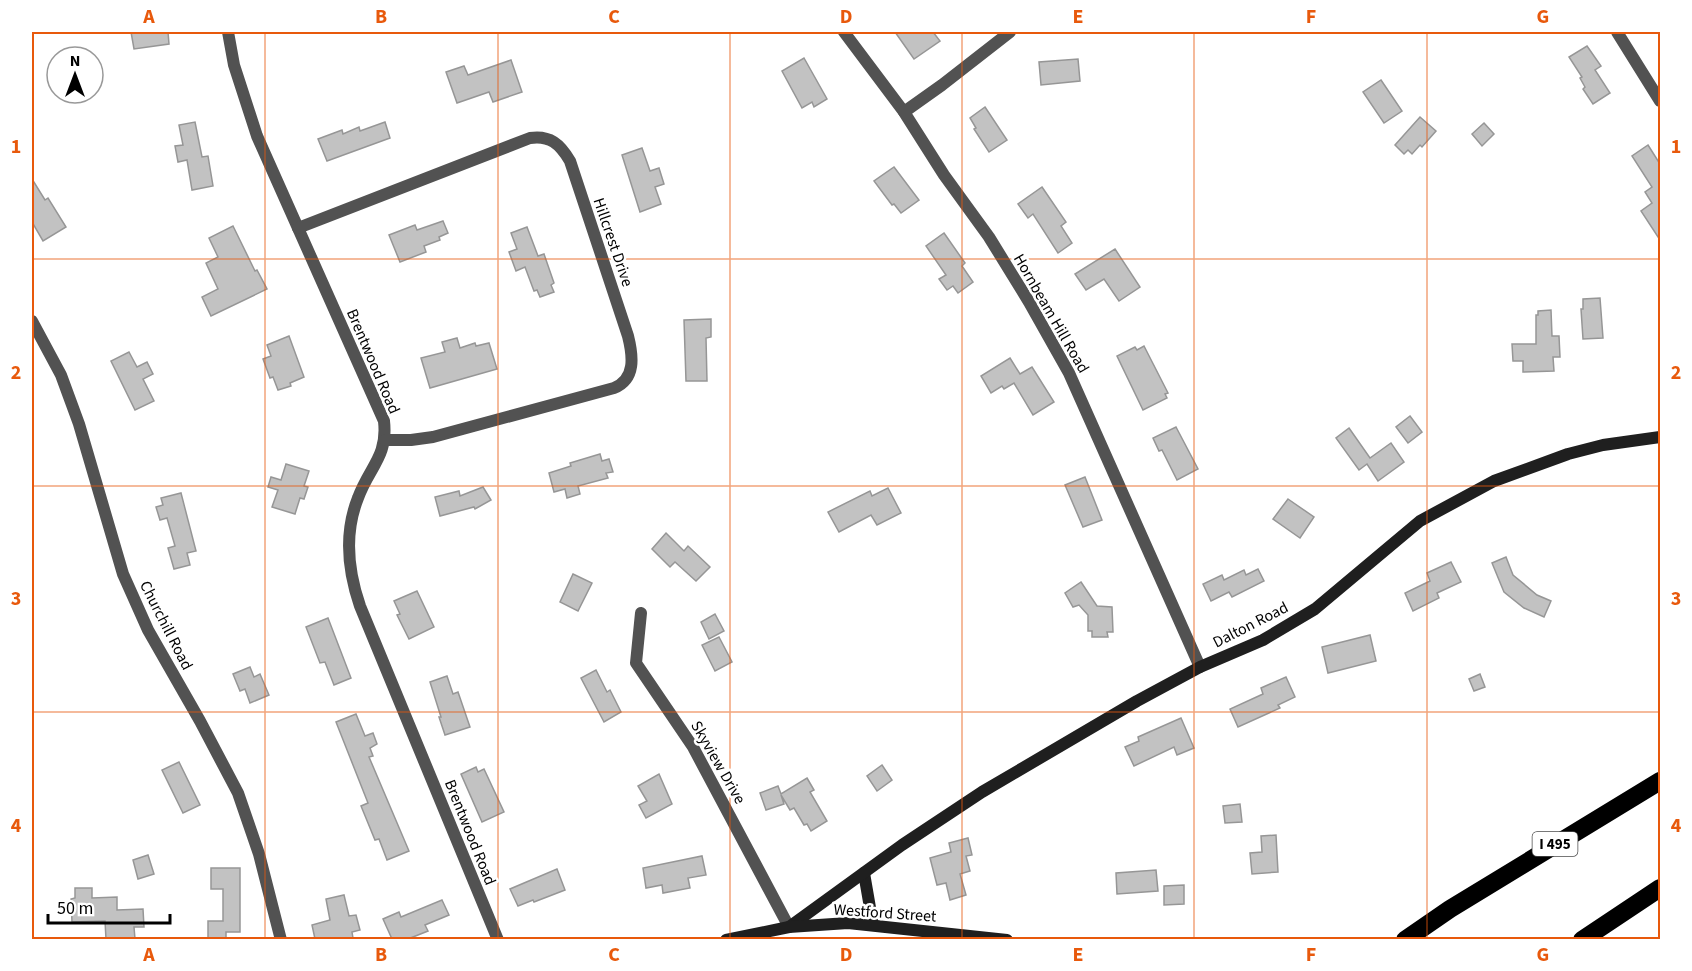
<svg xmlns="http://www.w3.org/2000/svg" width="1692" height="971" font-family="'Source Sans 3',sans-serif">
	<rect width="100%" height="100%" fill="#fff"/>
	<g fill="#c2c2c2" stroke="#969696" stroke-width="1.5">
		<path d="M131 32H168L169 44 134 49Z"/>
		<path d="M895 32H933L940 41 914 59Z"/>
		<path d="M1587 46 1601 66 1595 70 1610 93 1593 104 1583 89 1585 87 1580 78 1582 77 1569 57Z"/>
		<path d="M804 58 827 99 814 107 812 102 802 108 782 71Z"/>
		<path d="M1078 59 1080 81 1041 85 1039 62Z"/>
		<path d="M511 60 522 92 493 102 489 92 457 103 446 72 464 66 468 75Z"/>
		<path d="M1381 80 1402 111 1384 123 1363 92Z"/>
		<path d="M985 107 1007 140 989 152 974 129 976 128 970 118Z"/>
		<path d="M1420 117 1436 131 1422 147 1420 145 1412 154 1408 150 1404 154 1395 145Z"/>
		<path d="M195 122 202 157 208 156 213 186 192 190 187 160 178 162 175 146 183 145 179 125Z"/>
		<path d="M385 122 390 138 327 161 318 139 342 130 343 134 359 127 360 131Z"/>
		<path d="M1484 123 1494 134 1482 146 1472 134Z"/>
		<path d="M1648 145 1660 164V240L1641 211 1652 203 1645 192 1652 187 1632 156Z"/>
		<path d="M642 148 650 171 659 168 664 184 655 187 661 204 640 212 622 155Z"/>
		<path d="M894 167 919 200 901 213 894 204 892 205 874 181Z"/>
		<path d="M32 179 45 200 48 198 66 227 43 241 32 222Z"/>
		<path d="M1042 187 1066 222 1061 226 1072 243 1058 253 1033 214 1028 218 1018 204Z"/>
		<path d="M443 221 448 233 439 237 440 240 424 246 426 252 400 262 389 235 415 225 417 230Z"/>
		<path d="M233 226 255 271 257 270 267 289 211 316 202 297 218 289 206 263 218 257 209 238Z"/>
		<path d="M527 227 538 256 544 254 554 283 551 285 554 292 540 297 537 290 534 291 525 267 516 271 509 252 517 249 511 233Z"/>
		<path d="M944 233 965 263 962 266 973 282 958 293 953 286 947 290 939 279 946 275 926 246Z"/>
		<path d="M1115 249 1140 287 1119 301 1104 279 1086 290 1075 274Z"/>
		<path d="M1600 298 1603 338 1583 339 1581 309H1583V299Z"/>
		<path d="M1551 310 1552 336H1559L1560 357H1553L1554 371 1523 372V361H1513L1512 344H1536V315H1538V311Z"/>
		<path d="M711 319V337L706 338 707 381H686L684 320Z"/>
		<path d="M289 336 304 377 290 383 291 386 278 390 273 377 270 378 263 359 271 356 267 345Z"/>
		<path d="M457 338 460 348 475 343 476 346 489 343 497 369 430 388 421 358 445 352 442 342Z"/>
		<path d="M1144 346 1168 393 1165 394 1167 398 1143 410 1117 356 1135 347 1137 350Z"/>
		<path d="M129 352 137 367 147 362 153 374 143 379 154 401 135 410 111 361Z"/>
		<path d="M1010 358 1020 374 1032 367 1054 402 1033 415 1014 383 1004 389 1002 386 991 393 981 376Z"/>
		<path d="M1410 416 1422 432 1408 443 1396 427Z"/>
		<path d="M1176 427 1198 469 1177 480 1162 450 1159 451 1153 438Z"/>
		<path d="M1349 428 1370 458 1391 443 1404 462 1378 481 1367 464 1359 470 1336 438Z"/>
		<path d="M600 454 602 461 609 459 613 472 606 473 608 478 578 486 580 494 567 498 565 489 554 492 549 473 571 466 570 463Z"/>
		<path d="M286 464 309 471 304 486 308 487 304 499 300 498 295 514 272 507 278 490 268 487 271 477 281 480Z"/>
		<path d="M1085 477 1102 520 1083 527 1065 485Z"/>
		<path d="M483 487 491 500 475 509 474 507 440 516 435 497 459 491 460 496Z"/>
		<path d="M888 488 901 513 877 525 871 515 839 532 828 512 870 491 872 496Z"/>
		<path d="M181 493 196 551 187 553 190 565 174 569 168 548 175 546 167 518 160 520 156 507 163 505 161 498Z"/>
		<path d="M1288 499 1314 517 1300 538 1273 519Z"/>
		<path d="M666 533 684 551 688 546 710 567 696 581 675 562 670 567 652 549Z"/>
		<path d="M1506 557 1513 575 1537 595 1551 601 1544 617 1524 608 1504 592 1492 563Z"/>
		<path d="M1451 562 1461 582 1437 593 1439 598 1413 611 1405 593 1430 581 1427 573Z"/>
		<path d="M1258 569 1264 581 1232 597 1229 592 1211 601 1203 584 1222 575 1224 580 1244 570 1246 575Z"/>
		<path d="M573 574 592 583 578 611 560 602Z"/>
		<path d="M1081 582 1097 606 1112 607 1113 632H1107L1108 637H1092V631H1088V615L1079 605 1073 607 1065 593Z"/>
		<path d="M417 591 434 627 409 639 397 615 400 614 394 601Z"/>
		<path d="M715 614 724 631 709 639 701 622Z"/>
		<path d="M328 618 351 678 334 685 325 662 320 663 306 627Z"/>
		<path d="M1370 635 1376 661 1328 673 1322 647Z"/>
		<path d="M719 637 732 662 715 671 702 645Z"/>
		<path d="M250 667 254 677 260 674 269 695 250 703 245 689 240 691 233 674Z"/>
		<path d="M596 670 607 692 610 690 621 712 604 722 581 678Z"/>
		<path d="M1480 674 1485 687 1474 691 1469 679Z"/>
		<path d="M447 676 453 694 458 692 470 727 445 735 439 717H441L430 682Z"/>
		<path d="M1286 677 1295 697 1278 705 1280 708 1238 727 1230 709 1263 694 1261 688Z"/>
		<path d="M356 714 365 736 373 733 377 744 370 748 373 756 369 757 409 851 387 860 379 839 375 840 361 806 368 803 336 722Z"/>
		<path d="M1181 718 1194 748 1177 755 1174 747 1134 766 1125 747 1139 741 1138 737Z"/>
		<path d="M179 762 200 805 183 813 162 770Z"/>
		<path d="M882 765 892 780 877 791 867 776Z"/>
		<path d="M476 767 478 772 484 769 504 812 482 822 461 774Z"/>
		<path d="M659 774 672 804 646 818 639 805 647 801 638 786Z"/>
		<path d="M807 778 814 790 810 792 827 821 811 831 807 824 804 825 794 808 790 810 781 795 784 804 766 810 760 793 778 786 781 794Z"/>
		<path d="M1240 804 1242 822 1225 823 1223 806Z"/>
		<path d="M1276 835 1278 872 1252 874 1250 853 1262 852 1261 836Z"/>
		<path d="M968 838 972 855 966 856 970 871 960 874 966 895 950 900 946 883 937 885 930 858 951 852 949 843Z"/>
		<path d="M148 855 154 874 138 879 133 860Z"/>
		<path d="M702 856 706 875 688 878 690 888 663 893 662 885 646 888 643 868Z"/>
		<path d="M211 868H240V932H226V939H208V921H223V889H211Z"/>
		<path d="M557 869 565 890 534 902 533 900 518 906 510 889Z"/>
		<path d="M1156 870 1158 891 1117 894 1116 873Z"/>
		<path d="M1184 885V904L1164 905V886Z"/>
		<path d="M75 888H92V898L117 897V910L143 909 144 927H134L135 939H106L105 921 72 922 71 899 75 898Z"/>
		<path d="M344 895 349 916 356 915 360 930 352 932 353 938 346 939H315L312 925 330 920 326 899Z"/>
		<path d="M442 900 449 915 425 925 428 931 408 939H392L383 919 399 912 401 917Z"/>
	</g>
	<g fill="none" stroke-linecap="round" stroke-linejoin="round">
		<g stroke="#525252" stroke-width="12">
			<path d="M228 32 234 65 257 136 384 421C388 457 369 467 358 498 344 533 348 571 360 606L498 940"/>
			<path d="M844 32 904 112"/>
			<path d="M1010 32 942 85 904 112 944 175 989 237 1029 302 1069 373 1200 667"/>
			<path d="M1617 32 1660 101"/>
			<path d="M298 228 530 138C550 135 560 144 570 161L628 336C633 356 636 379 614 388L433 437 411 440H385"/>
			<path d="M32 321 61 375 79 424 123 574 148 630 200 721 238 793 259 854 281 940"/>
			<path d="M641 613 636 663 693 747 789 927"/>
		</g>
		<g stroke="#1f1f1f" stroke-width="12">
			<path d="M864 873 873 925"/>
			<path d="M789 927 902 845 982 792 1137 701 1200 667 1263 640 1315 609 1420 521 1494 481 1568 454 1603 445 1660 437"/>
			<path d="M726 940 789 927 848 923 1007 940"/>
		</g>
		<g stroke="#000" stroke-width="18">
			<path d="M1405 940 1450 909 1660 781"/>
			<path d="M1582 940 1660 888"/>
		</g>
	</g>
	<path fill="none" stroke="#e8590c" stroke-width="1.5" stroke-opacity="0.55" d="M265 32V940M498 32V940M730 32V940M962 32V940M1194 32V940M1427 32V940M32 259H1660M32 486H1660M32 712H1660"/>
	<g text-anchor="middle" stroke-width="5" stroke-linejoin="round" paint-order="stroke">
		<rect fill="#fff" stroke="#4c4c4c" stroke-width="1.5" x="1532.5" y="832" width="45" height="24" rx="4.5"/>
		<g font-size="15" font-weight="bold" fill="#000">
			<text x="1555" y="849">I 495</text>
		</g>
		<g font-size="16" fill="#000" stroke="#fff">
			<text transform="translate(614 242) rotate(71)" y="6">Hillcrest Drive</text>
			<text transform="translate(1052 313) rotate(60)" y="6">Hornbeam Hill Road</text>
			<text transform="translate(374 361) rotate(67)" y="6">Brentwood Road</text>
			<text transform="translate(1250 624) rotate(-27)" y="6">Dalton Road</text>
			<text transform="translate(167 625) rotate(63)" y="6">Churchill Road</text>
			<text transform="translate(719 762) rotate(60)" y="6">Skyview Drive</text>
			<text transform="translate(471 832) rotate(68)" y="6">Brentwood Road</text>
			<text transform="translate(885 912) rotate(4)" y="6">Westford Street</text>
		</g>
	</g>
	<rect width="1692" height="971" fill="none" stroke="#ffffff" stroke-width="66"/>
	<g transform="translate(75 75)"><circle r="28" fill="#ffffff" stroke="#999999" stroke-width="1.5"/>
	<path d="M0-4.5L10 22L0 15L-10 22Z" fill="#000000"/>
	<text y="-9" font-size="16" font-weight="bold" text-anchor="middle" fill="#000000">N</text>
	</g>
	<path d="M48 914v9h122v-9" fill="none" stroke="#000000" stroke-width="3"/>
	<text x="57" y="914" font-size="18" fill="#000000" stroke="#ffffff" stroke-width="4.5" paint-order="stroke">50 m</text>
	<rect x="33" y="33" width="1626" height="905" fill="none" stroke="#e8590c" stroke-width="2"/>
	<g font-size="20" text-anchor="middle" font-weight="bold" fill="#e8590c">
		<text x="149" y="23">A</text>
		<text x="381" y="23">B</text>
		<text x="614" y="23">C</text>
		<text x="846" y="23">D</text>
		<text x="1078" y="23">E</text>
		<text x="1311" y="23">F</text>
		<text x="1543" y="23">G</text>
		<text x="16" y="153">1</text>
		<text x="1676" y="153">1</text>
		<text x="16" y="379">2</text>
		<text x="1676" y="379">2</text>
		<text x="16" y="605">3</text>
		<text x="1676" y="605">3</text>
		<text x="16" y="832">4</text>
		<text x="1676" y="832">4</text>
		<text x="149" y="961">A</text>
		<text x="381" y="961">B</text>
		<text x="614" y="961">C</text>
		<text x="846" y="961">D</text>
		<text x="1078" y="961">E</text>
		<text x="1311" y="961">F</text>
		<text x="1543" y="961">G</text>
	</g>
</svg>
